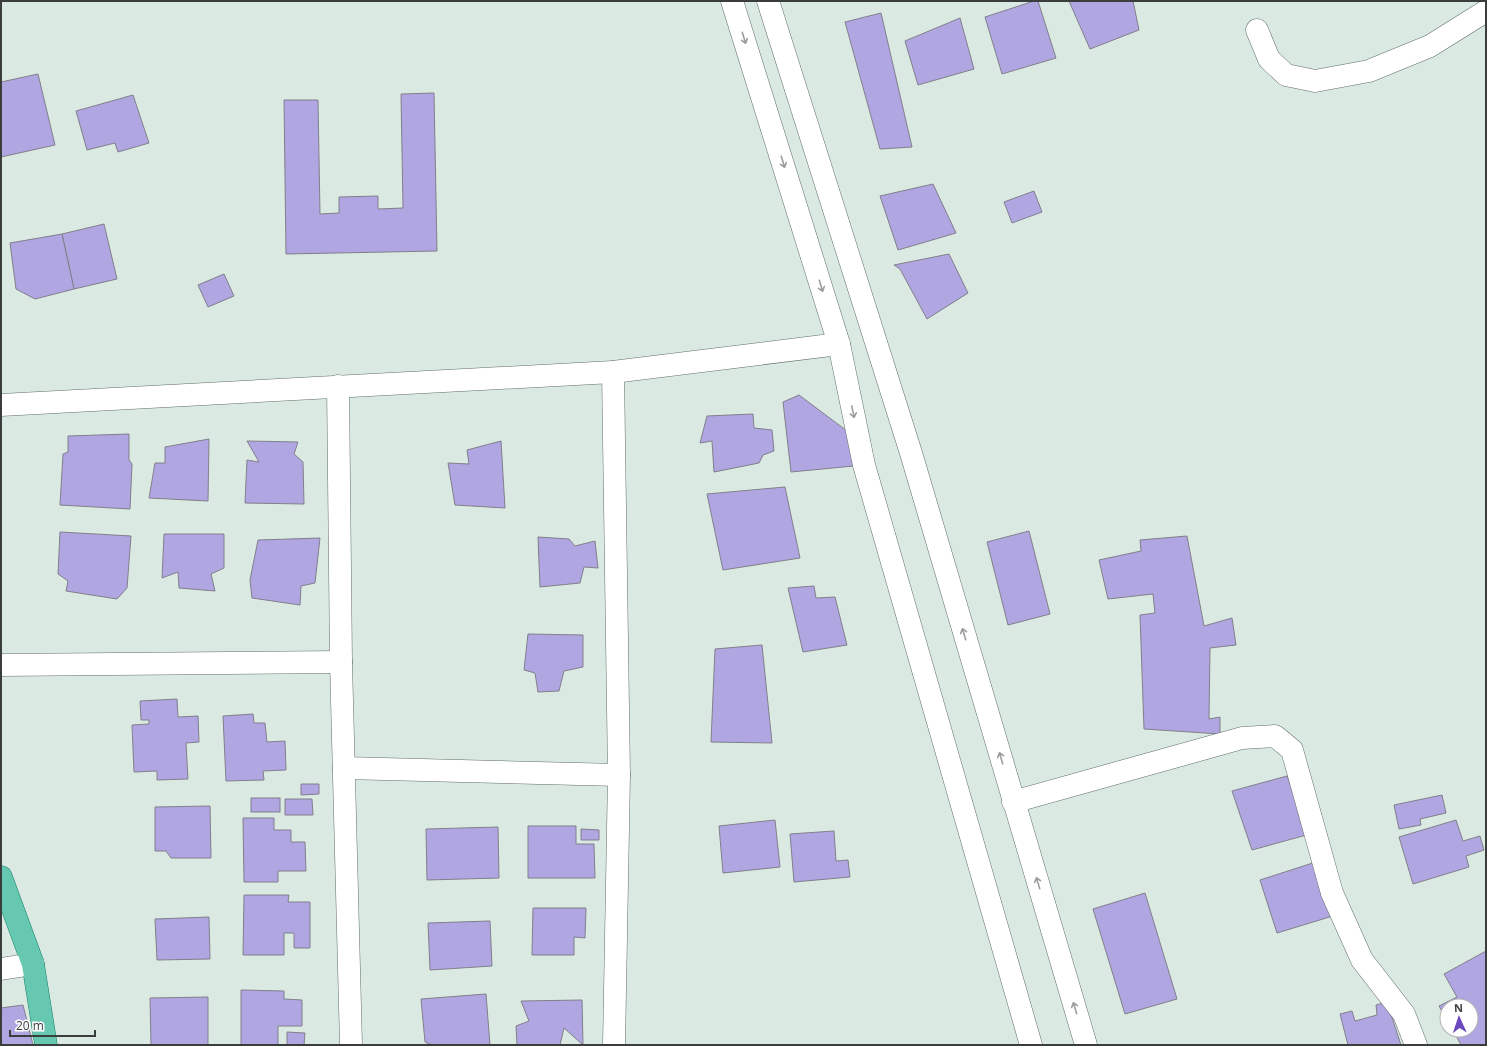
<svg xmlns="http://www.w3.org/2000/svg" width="1487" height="1046" font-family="'Open Sans',sans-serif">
	<rect width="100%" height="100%" fill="#dbe9e3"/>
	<g fill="#b0a6e1" stroke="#817f8b">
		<path d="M1034 1H1038L1056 58 1002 74 985 17Z"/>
		<path d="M1069 1H1133L1139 30 1090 49Z"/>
		<path d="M881 13 912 147 880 149 845 22Z"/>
		<path d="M960 18 974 69 918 85 905 41Z"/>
		<path d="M38 74 55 145 1 157V82Z"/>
		<path d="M434 93 437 251 286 254 284 100H318L320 214 339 213V197L378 196V209L403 208 401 94Z"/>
		<path d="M133 95 149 143 118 152 115 143 87 150 76 111Z"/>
		<path d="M933 184 956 233 898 250 880 196Z"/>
		<path d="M1034 191 1042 212 1012 223 1004 202Z"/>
		<path d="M104 224 117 279 74 289 62 234Z"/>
		<path d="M62 234 74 289 35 299 16 289 10 243Z"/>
		<path d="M949 254 968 293 927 319 900 269 894 265Z"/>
		<path d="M224 274 234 296 208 307 198 285Z"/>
		<path d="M799 395 847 431 864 465 791 472 783 402Z"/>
		<path d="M753 414 754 428 772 430 774 451 763 455 759 463 714 472 712 441 700 443 707 416Z"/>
		<path d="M129 434V460L132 464 130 509 60 505 63 454 68 452V436Z"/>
		<path d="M209 439 208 501 149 498 155 463H165V447Z"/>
		<path d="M247 441 298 442 294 454 303 462 304 504 245 503 247 460 259 462Z"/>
		<path d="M501 441 505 508 455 505 448 463 469 464 467 450Z"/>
		<path d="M785 487 800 558 723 570 707 494Z"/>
		<path d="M1029 531 1050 614 1008 625 987 542Z"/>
		<path d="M60 532 131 536 127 588 117 599 66 591 68 581 58 574Z"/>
		<path d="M164 534H224V568L211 574 215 591 179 588 178 572 162 578Z"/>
		<path d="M1187 536 1204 626 1232 618 1236 645 1210 648 1209 719 1220 717V734L1144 729 1140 615 1155 613 1153 594 1108 599 1099 560 1141 551 1140 540Z"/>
		<path d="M538 537 569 539 575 546 595 541 598 568 584 567 580 583 540 587Z"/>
		<path d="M320 538 315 583 301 586 300 605 252 598 250 580 258 540Z"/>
		<path d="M814 586 816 598 835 597 847 645 803 652 788 588Z"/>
		<path d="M528 634 583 635V667L564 671 559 691 538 692 535 673 524 670Z"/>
		<path d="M762 645 772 743 711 742 715 649Z"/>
		<path d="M177 699 178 717 198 716 199 742 186 743 188 779 157 780V771L134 772 132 725 149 724V720H141L140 701Z"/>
		<path d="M253 714 254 723H265L267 742 285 741 286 770 263 771 264 780 226 781 223 716Z"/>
		<path d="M1287 776 1310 834 1252 850 1232 791Z"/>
		<path d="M301 784H319V794L301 795Z"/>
		<path d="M1442 795 1446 813 1420 819 1421 825 1399 829 1394 805Z"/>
		<rect x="251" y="798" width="29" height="14"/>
		<path d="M285 799H312L313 815H285Z"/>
		<path d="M210 806 211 858H171L166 851H155V807Z"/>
		<path d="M243 818H274V830H291V842H305L306 871H278V882H244Z"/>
		<path d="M775 820 780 867 723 873 719 826Z"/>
		<path d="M1456 820 1463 841 1480 836 1484 850 1466 856 1469 867 1413 884 1399 837Z"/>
		<path d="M528 826H576V844H594L595 878H528Z"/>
		<path d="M498 827 499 878 427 880 426 829Z"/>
		<path d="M581 829 599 830V840H581Z"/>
		<path d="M834 831 836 861 848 860 850 877 794 882 790 834Z"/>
		<path d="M1319 861 1336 915 1277 933 1260 880Z"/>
		<path d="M1145 893 1177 999 1125 1014 1093 909Z"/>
		<path d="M244 895H289L288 902H310V948H294V933H284V955H243Z"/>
		<path d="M533 908H586L585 938 574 937V955H532Z"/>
		<path d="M209 917 210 959 157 960 155 919Z"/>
		<path d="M490 921 492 966 430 970 428 923Z"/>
		<path d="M1486 951V1045H1461L1453 1030H1471V1006H1447V1020L1439 1006 1457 997 1444 974Z"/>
		<path d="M241 990 284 991V999L302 1000V1026H278V1045H241Z"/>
		<path d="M486 994 490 1045H432L425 1042 421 999Z"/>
		<path d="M208 997V1045H151L150 998Z"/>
		<path d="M582 1000 583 1045 564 1028 560 1045H517L516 1026 529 1021 521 1001Z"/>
		<path d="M1387 1002 1401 1045H1348L1340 1014 1352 1011 1355 1021 1377 1015 1376 1005Z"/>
		<path d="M23 1005 33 1045H1V1008Z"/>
		<path d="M287 1032 305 1033 304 1045H287Z"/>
	</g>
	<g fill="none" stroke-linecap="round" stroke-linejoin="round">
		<g stroke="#626e69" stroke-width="23">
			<g id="minor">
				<path d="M732 1 839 344 864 465 1031 1045"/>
				<path d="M768 1 911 453 1086 1045"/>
				<path d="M1257 30 1269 59 1286 75 1315 81 1369 71 1430 46 1486 11"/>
				<path d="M613 372 619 775 614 1045"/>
				<path d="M338 386 341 662 351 1045"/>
				<path d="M1 405 613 372 839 344"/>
				<path d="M1 665 341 662"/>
				<path d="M344 768 619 775"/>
				<path d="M1013 802 1242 738 1275 736 1292 750 1332 893 1362 960 1404 1014 1416 1045"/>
				<path d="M1 969 33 964"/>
			</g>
		</g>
		<g stroke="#148066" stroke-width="23">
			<path id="major" d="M1 877 33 964 46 1045"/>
		</g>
		<use href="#minor" stroke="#fff" stroke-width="22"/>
		<use href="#major" stroke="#66c8b1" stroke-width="22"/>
	</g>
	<defs><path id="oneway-shaft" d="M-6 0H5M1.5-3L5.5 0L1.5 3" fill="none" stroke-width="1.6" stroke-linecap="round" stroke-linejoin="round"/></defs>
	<g stroke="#9c9e9e">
		<use href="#oneway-shaft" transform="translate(744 38) rotate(73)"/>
		<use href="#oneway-shaft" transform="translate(783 162) rotate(73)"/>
		<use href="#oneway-shaft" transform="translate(821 286) rotate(73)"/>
		<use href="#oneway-shaft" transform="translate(853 412) rotate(78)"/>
		<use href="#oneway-shaft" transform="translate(964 634) rotate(-106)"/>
		<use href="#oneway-shaft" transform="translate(1001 758) rotate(-106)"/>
		<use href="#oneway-shaft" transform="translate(1038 883) rotate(-107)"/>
		<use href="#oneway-shaft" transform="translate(1075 1008) rotate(-107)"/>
	</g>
	<rect width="1487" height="1046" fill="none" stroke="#393e3c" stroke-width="4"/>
	<g transform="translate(1459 1018) rotate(357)"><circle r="19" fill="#ffffff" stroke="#b0b2b1"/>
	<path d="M0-3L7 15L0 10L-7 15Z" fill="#6b47c0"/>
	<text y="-6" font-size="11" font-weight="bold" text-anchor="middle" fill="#393e3c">N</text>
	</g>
	<path d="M10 1030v6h85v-6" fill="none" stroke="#393e3c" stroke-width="2"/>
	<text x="16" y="1030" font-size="12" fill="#393e3c" stroke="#ffffff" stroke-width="3" paint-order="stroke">20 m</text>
</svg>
